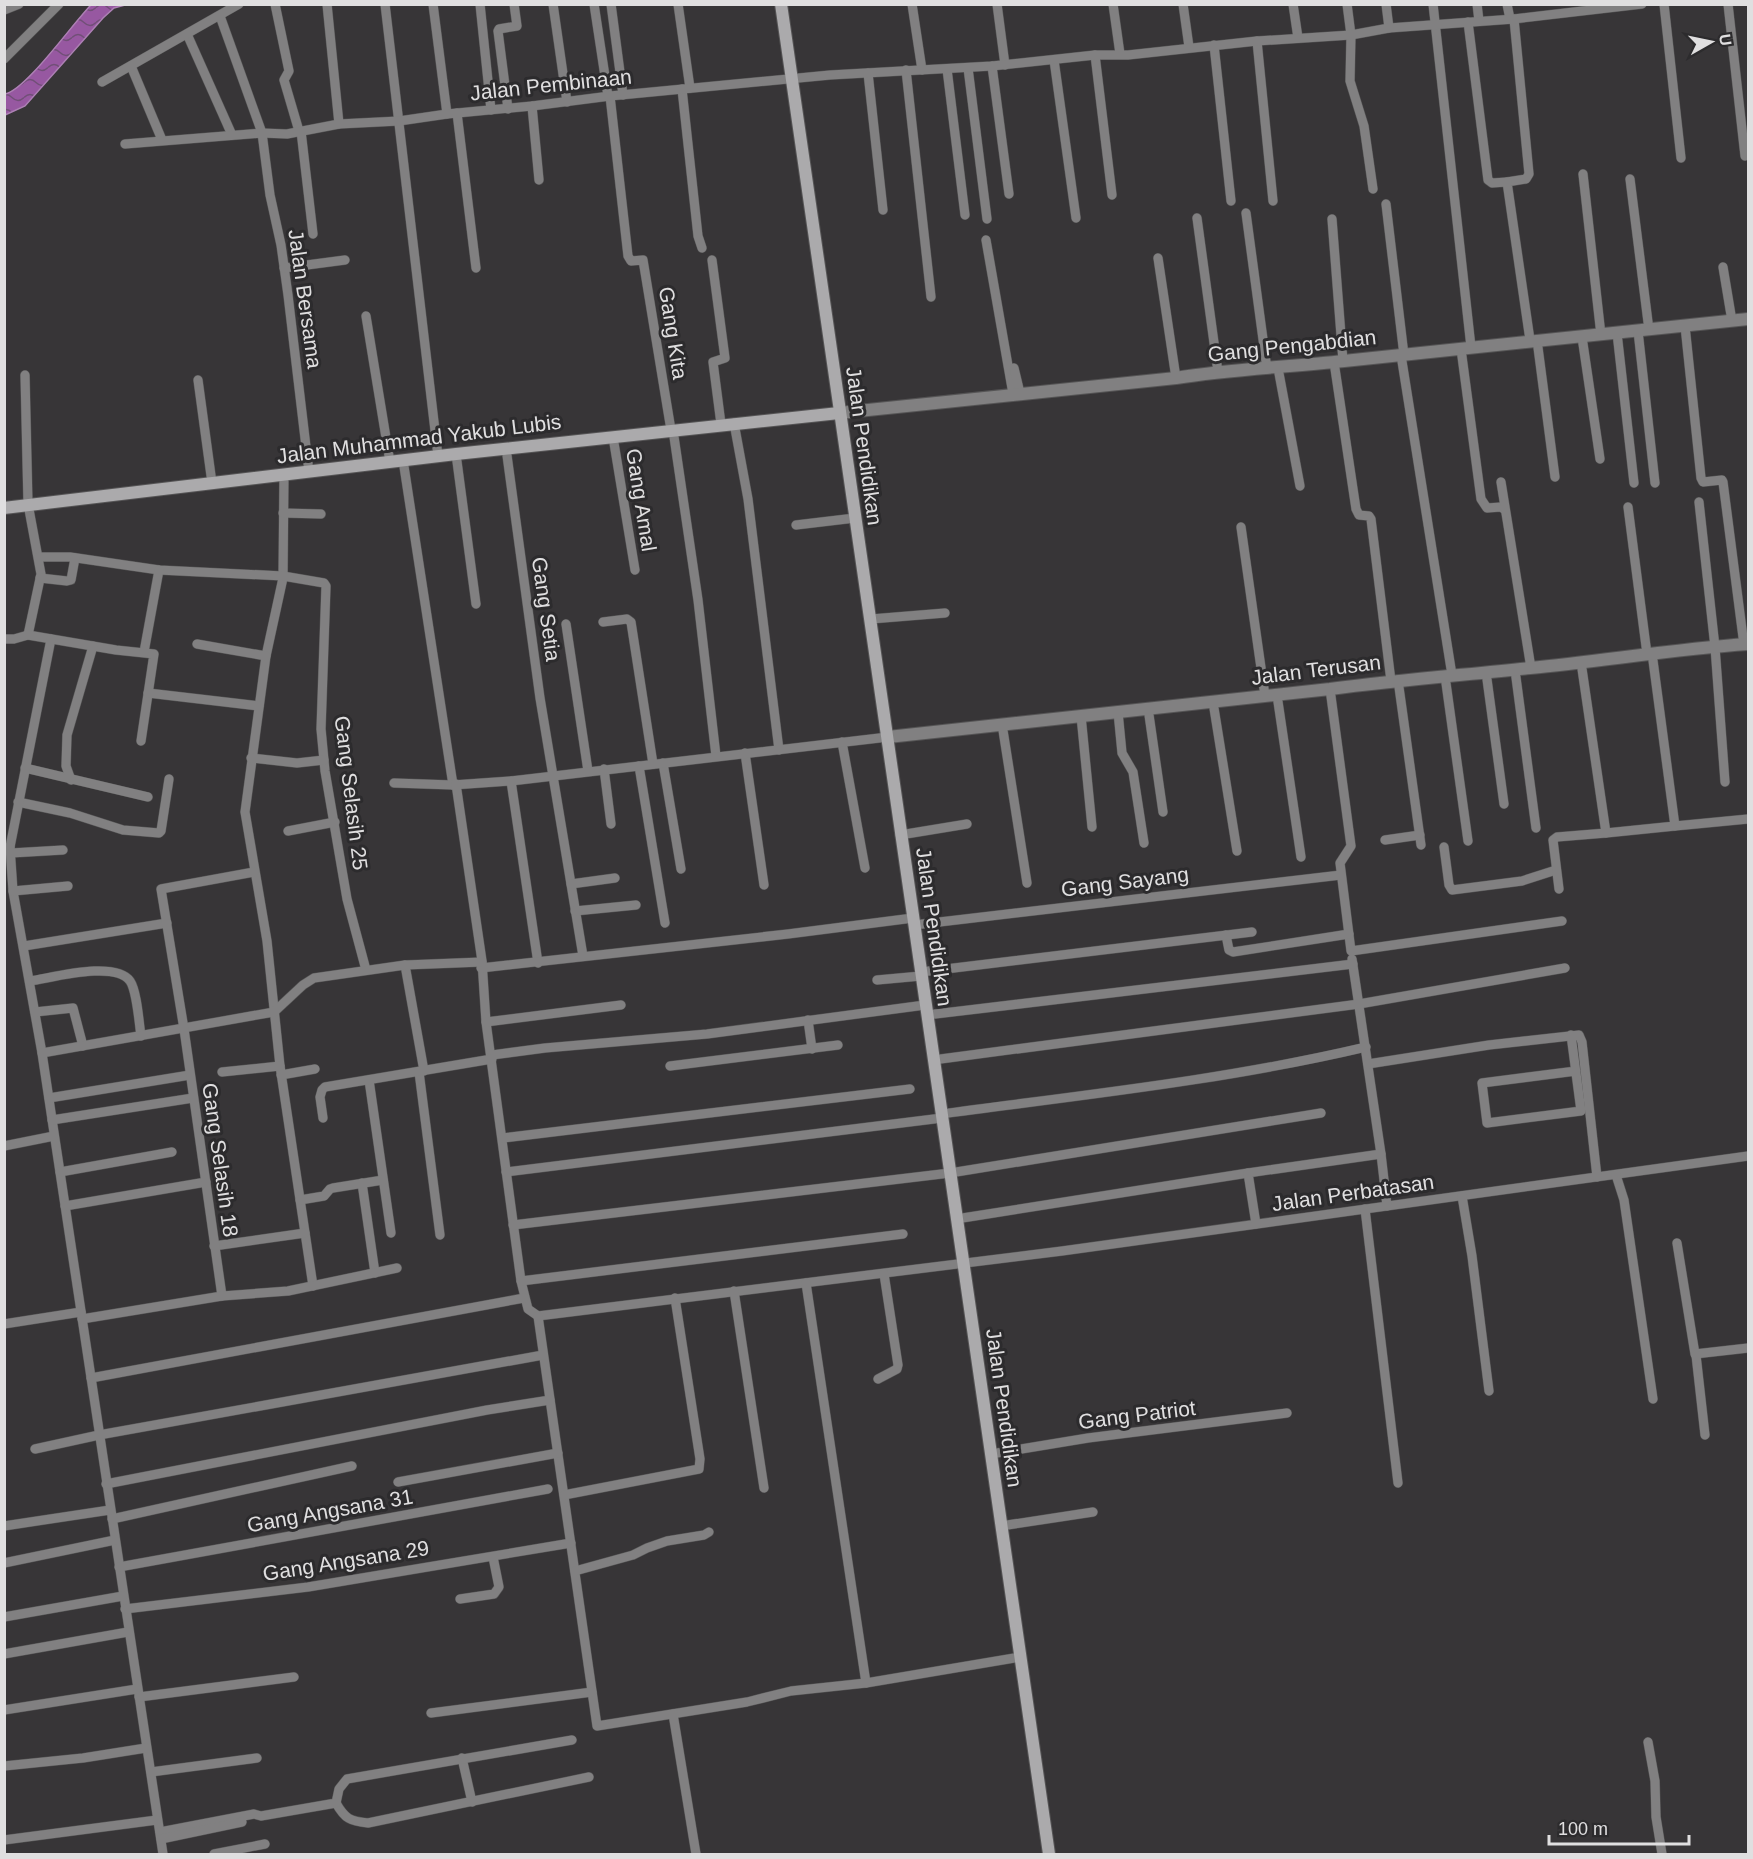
<svg xmlns="http://www.w3.org/2000/svg" width="1753" height="1859" font-family="Arial,sans-serif">
	<defs>
		<pattern id="water-waves" width="16" height="10" patternUnits="userSpaceOnUse" patternTransform="scale(1.5)"><rect width="16" height="10" fill="#9758a1"/><path d="M0 5q4-4 8 0t8 0" fill="none" stroke="#714f77"/></pattern>
	</defs>
	<rect width="100%" height="100%" fill="#373537"/>
	<path fill="url(#water-waves)" stroke="#ad80b4" stroke-width="1.5" d="M91 5H125L114 8 103 18 25 106 5 115V94C26 90 73 23 91 5Z"/>
	<g fill="none" stroke-linecap="round" stroke-linejoin="round">
		<g stroke="#555455" stroke-width="10">
			<g id="minor">
				<path d="M275 4 289 71 284 80 299 131"/>
				<path d="M327 4 339 124"/>
				<path d="M385 4 438 456"/>
				<path d="M433 4 447 114"/>
				<path d="M480 4 491 110"/>
				<path d="M553 4 567 102"/>
				<path d="M594 4 608 96"/>
				<path d="M611 4 623 95"/>
				<path d="M678 4 690 88"/>
				<path d="M912 4 922 70"/>
				<path d="M997 4 1005 65"/>
				<path d="M1113 4 1120 54"/>
				<path d="M1183 4 1189 47"/>
				<path d="M1293 4 1298 38"/>
				<path d="M1347 4 1351 35 1350 81 1364 126 1373 189"/>
				<path d="M1386 4 1389 28"/>
				<path d="M1433 4 1471 347"/>
				<path d="M1477 4 1479 21"/>
				<path d="M1507 4 1510 19"/>
				<path d="M1664 4 1681 158"/>
				<path d="M1728 4 1745 156"/>
				<path d="M4 10 19 4"/>
				<path d="M220 16 262 133 270 195 281 245 288 295 309 472"/>
				<path d="M1514 19 1529 174 1526 179 1507 182 1530 340"/>
				<path d="M1468 22 1488 180 1492 183 1507 182"/>
				<path d="M187 34 232 135"/>
				<path d="M1257 41 1273 201"/>
				<path d="M1214 45 1231 201"/>
				<path d="M1095 55 1112 195"/>
				<path d="M4 59 59 4"/>
				<path d="M1054 60 1076 218"/>
				<path d="M131 66 162 140"/>
				<path d="M992 66 1009 194"/>
				<path d="M968 68 987 219"/>
				<path d="M947 69 965 215"/>
				<path d="M906 70 931 297"/>
				<path d="M868 73 883 210"/>
				<path d="M102 82 239 4"/>
				<path d="M682 89 698 236 702 248"/>
				<path d="M610 96 628 256 631 261 643 260 671 430"/>
				<path d="M532 106 539 180"/>
				<path d="M508 109 498 31 499 29 517 26 514 4"/>
				<path d="M457 113 476 268"/>
				<path d="M301 131 313 234"/>
				<path d="M125 144 262 133 287 134 339 124 399 121 447 114 532 106 610 96 830 75 992 66 1095 55H1128L1257 41 1351 35 1389 28 1514 19 1642 4"/>
				<path d="M1583 174 1601 335"/>
				<path d="M1630 179 1649 330"/>
				<path d="M1386 204 1404 355"/>
				<path d="M1246 213 1267 369"/>
				<path d="M1197 218 1218 372"/>
				<path d="M1332 219 1343 361"/>
				<path d="M986 240 1013 394"/>
				<path d="M1158 258 1176 378"/>
				<path d="M712 260 725 358 713 362 721 424"/>
				<path d="M1723 267 1732 321"/>
				<path d="M284 268 345 260"/>
				<path d="M366 316 390 462"/>
				<path d="M1685 326 1701 478 1703 482 1722 480 1723 482 1744 645"/>
				<path d="M1638 331 1655 483"/>
				<path d="M1617 333 1634 483"/>
				<path d="M1582 337 1600 459"/>
				<path d="M1537 340 1555 477"/>
				<path d="M1461 349 1481 499 1487 508 1501 507 1505 510"/>
				<path d="M1401 355 1452 675"/>
				<path d="M1334 362 1356 509 1359 515 1369 516 1371 519 1391 681"/>
				<path d="M1014 368 1020 393"/>
				<path d="M1278 368 1300 486"/>
				<path d="M25 375 28 504 41 574 28 635"/>
				<path d="M198 380 212 483"/>
				<path d="M734 423 748 499 779 750"/>
				<path d="M673 430 698 600 716 756"/>
				<path d="M613 437 635 570"/>
				<path d="M506 448 540 698 583 956"/>
				<path d="M456 454 476 604"/>
				<path d="M403 460 453 785"/>
				<path d="M284 475 283 578 266 656 245 812 267 941 280 1066 313 1286"/>
				<path d="M1501 482 1531 668"/>
				<path d="M1699 502 1715 647 1725 782"/>
				<path d="M1628 507 1647 654"/>
				<path d="M283 513 321 514"/>
				<path d="M796 525 855 518"/>
				<path d="M1241 527 1265 696"/>
				<path d="M39 557H70L159 570 283 576 324 583 326 586 321 729 325 771 347 899 366 970"/>
				<path d="M40 578 67 581 71 580 75 558"/>
				<path d="M871 619 945 613"/>
				<path d="M603 622 627 619 631 622 653 764"/>
				<path d="M566 624 588 771"/>
				<path d="M4 639H14L28 635 116 650 154 654 141 741"/>
				<path d="M197 644 266 656"/>
				<path d="M144 652 159 570"/>
				<path d="M1515 670 1536 828"/>
				<path d="M1486 672 1504 804"/>
				<path d="M1445 676 1468 841"/>
				<path d="M1398 680 1421 845"/>
				<path d="M1330 689 1351 846 1340 863 1351 951 1562 921"/>
				<path d="M148 693 259 706"/>
				<path d="M1277 695 1301 857"/>
				<path d="M1213 702 1237 851"/>
				<path d="M1148 708 1163 812"/>
				<path d="M1118 712 1122 753 1133 772 1144 843"/>
				<path d="M1081 716 1092 827"/>
				<path d="M1002 724 1027 883"/>
				<path d="M842 742 865 868"/>
				<path d="M745 753 764 885"/>
				<path d="M251 758 297 763 324 760"/>
				<path d="M663 763 681 869"/>
				<path d="M639 766 665 923"/>
				<path d="M25 768 148 797"/>
				<path d="M604 769 611 824"/>
				<path d="M71 780 66 766 67 735 93 646"/>
				<path d="M511 781 538 963"/>
				<path d="M394 783 453 785 511 781 888 737"/>
				<path d="M456 784 482 961 486 1022 521 1281 528 1309 538 1316 1062 1251 1748 1156"/>
				<path d="M18 802 70 813 123 830 159 833 161 831 169 779"/>
				<path d="M1675 826 1748 819"/>
				<path d="M288 831 335 822"/>
				<path d="M1606 833 1675 826 1652 653"/>
				<path d="M900 835 967 824"/>
				<path d="M1385 840 1420 835"/>
				<path d="M10 847 51 639"/>
				<path d="M1444 847 1449 885 1452 890 1522 881 1556 870"/>
				<path d="M4 849 10 847 13 891 42 1053 163 1854"/>
				<path d="M11 853 63 850"/>
				<path d="M571 884 615 878"/>
				<path d="M1559 889 1553 840 1557 837 1606 833 1581 662"/>
				<path d="M13 891 68 886"/>
				<path d="M575 911 636 905"/>
				<path d="M914 925 1341 875"/>
				<path d="M1226 935 1229 950 1233 952 1349 934"/>
				<path d="M24 946 167 923"/>
				<path d="M1352 959 1381 1154 1387 1206"/>
				<path d="M405 965 424 1071"/>
				<path d="M481 968 788 934 913 918"/>
				<path d="M921 972 1252 932"/>
				<path d="M877 980 921 976"/>
				<path d="M30 981C52 978 115 960 130 981 137 991 139 1023 141 1036"/>
				<path d="M35 1012 73 1008 83 1046"/>
				<path d="M927 1015 1353 964"/>
				<path d="M808 1020 812 1049"/>
				<path d="M486 1022 621 1005"/>
				<path d="M1571 1035 1581 1111 1487 1123 1482 1083 1576 1071"/>
				<path d="M42 1053 274 1012 303 985 314 978 405 965 482 962"/>
				<path d="M492 1055 545 1048 707 1034 925 1005"/>
				<path d="M933 1060 1359 1004 1565 968"/>
				<path d="M1368 1064 1489 1045 1579 1035 1582 1042 1597 1177"/>
				<path d="M670 1066 838 1045"/>
				<path d="M222 1072 280 1066"/>
				<path d="M419 1072 440 1235"/>
				<path d="M281 1075 315 1069"/>
				<path d="M369 1080 391 1233"/>
				<path d="M49 1098 190 1075"/>
				<path d="M941 1114C1083 1095 1226 1080 1366 1047"/>
				<path d="M323 1118 320 1097 322 1090 325 1087 492 1059"/>
				<path d="M52 1120 193 1098"/>
				<path d="M503 1138 910 1089"/>
				<path d="M4 1146 54 1136"/>
				<path d="M60 1172 172 1152"/>
				<path d="M506 1172 942 1118"/>
				<path d="M1616 1175 1624 1200 1653 1399"/>
				<path d="M362 1183 375 1273"/>
				<path d="M1462 1196 1472 1256 1489 1391"/>
				<path d="M300 1200 324 1196 330 1189 333 1188 383 1180"/>
				<path d="M65 1206 206 1182"/>
				<path d="M1365 1209 1398 1483"/>
				<path d="M956 1219 1248 1173"/>
				<path d="M1256 1224 1248 1173 1381 1154"/>
				<path d="M513 1225 950 1173 1321 1113"/>
				<path d="M1677 1243 1695 1354 1748 1348"/>
				<path d="M214 1246 305 1233"/>
				<path d="M521 1281 903 1234"/>
				<path d="M806 1283 866 1683"/>
				<path d="M734 1291 764 1488"/>
				<path d="M222 1296 184 1029 161 889 254 872"/>
				<path d="M538 1316 597 1726 747 1702 791 1691 866 1683 1020 1657"/>
				<path d="M82 1319 222 1296 288 1291 397 1268"/>
				<path d="M4 1324 81 1312"/>
				<path d="M1696 1355 1705 1435"/>
				<path d="M91 1378 524 1298"/>
				<path d="M878 1379 897 1369 898 1365 884 1274"/>
				<path d="M35 1449 99 1435 543 1355"/>
				<path d="M991 1454 1088 1438 1287 1413"/>
				<path d="M398 1482 558 1453"/>
				<path d="M106 1484 487 1410 550 1400"/>
				<path d="M564 1495 699 1469 700 1459 675 1298"/>
				<path d="M112 1519 352 1466"/>
				<path d="M4 1526 110 1510"/>
				<path d="M1001 1526 1093 1512"/>
				<path d="M4 1563 115 1540"/>
				<path d="M119 1567 548 1489"/>
				<path d="M575 1571 633 1555 647 1548 667 1541 704 1535 709 1532"/>
				<path d="M460 1599 494 1594 499 1587 493 1557"/>
				<path d="M125 1609 308 1587 571 1543"/>
				<path d="M4 1617 123 1596"/>
				<path d="M4 1654 128 1632"/>
				<path d="M139 1697 294 1677"/>
				<path d="M4 1710 137 1689"/>
				<path d="M431 1713 592 1692"/>
				<path d="M673 1714 696 1854"/>
				<path d="M1648 1742 1655 1781 1656 1817 1662 1854"/>
				<path d="M462 1758 472 1802"/>
				<path d="M4 1766 83 1758 146 1748"/>
				<path d="M151 1772 257 1758"/>
				<path d="M336 1803C345 1819 350 1821 368 1823L589 1777"/>
				<path d="M160 1832 254 1814 261 1816 336 1803 339 1789 347 1779 572 1740"/>
				<path d="M161 1839 242 1822"/>
				<path d="M4 1840 157 1820"/>
				<path d="M214 1854 265 1844"/>
			</g>
		</g>
		<g stroke="#555455" stroke-width="14">
			<g id="tertiary">
				<path d="M839 413 1176 378C1232 369 1288 367 1344 361 1479 347 1614 333 1748 319"/>
				<path d="M888 737 1330 689C1397 680 1464 675 1530 668 1603 661 1675 649 1748 644"/>
			</g>
		</g>
		<g stroke="#555455" stroke-width="14">
			<g id="secondary">
				<path d="M781 4 1049 1854"/>
				<path d="M4 508 456 454 839 413"/>
			</g>
		</g>
		<use href="#minor" stroke="#818081" stroke-width="9"/>
		<use href="#tertiary" stroke="#818081" stroke-width="12"/>
		<use href="#secondary" stroke="#abaaac" stroke-width="12"/>
	</g>
	<g text-anchor="middle" stroke-width="6" stroke-linejoin="round" paint-order="stroke">
		<g font-size="21" fill="#e0dfe0" stroke="#2c2b2d">
			<text transform="translate(551 85) rotate(-6)" y="7">Jalan Pembinaan</text>
			<text transform="translate(305 299) rotate(82)" y="7">Jalan Bersama</text>
			<text transform="translate(673 333) rotate(81)" y="7">Gang Kita</text>
			<text transform="translate(1292 346) rotate(-6)" y="7">Gang Pengabdian</text>
			<text transform="translate(419 439) rotate(-7)" y="7">Jalan Muhammad Yakub Lubis</text>
			<text transform="translate(864 446) rotate(82)" y="7">Jalan Pendidikan</text>
			<text transform="translate(641 500) rotate(81)" y="7">Gang Amal</text>
			<text transform="translate(546 609) rotate(82)" y="7">Gang Setia</text>
			<text transform="translate(1316 670) rotate(-7)" y="7">Jalan Terusan</text>
			<text transform="translate(351 793) rotate(83)" y="7">Gang Selasih 25</text>
			<text transform="translate(1125 882) rotate(-7)" y="7">Gang Sayang</text>
			<text transform="translate(934 927) rotate(82)" y="7">Jalan Pendidikan</text>
			<text transform="translate(220 1160) rotate(82)" y="7">Gang Selasih 18</text>
			<text transform="translate(1353 1193) rotate(-8)" y="7">Jalan Perbatasan</text>
			<text transform="translate(1004 1408) rotate(82)" y="7">Jalan Pendidikan</text>
			<text transform="translate(1137 1415) rotate(-7)" y="7">Gang Patriot</text>
			<text transform="translate(330 1511) rotate(-10)" y="7">Gang Angsana 31</text>
			<text transform="translate(346 1561) rotate(-9)" y="7">Gang Angsana 29</text>
		</g>
	</g>
	<rect width="1753" height="1859" fill="none" stroke="#e0dfe0" stroke-width="12"/>
	<g transform="translate(1711 42) rotate(81)" stroke="#2c2b2d" stroke-width="4.5" paint-order="stroke">
	<path d="M0-4.5L10 22L0 15L-10 22Z" fill="#e0dfe0"/>
	<text y="-9" font-size="16" font-weight="bold" text-anchor="middle" fill="#e0dfe0">U</text>
	</g>
	<path d="M1549 1835v9h140v-9" fill="none" stroke="#e0dfe0" stroke-width="3"/>
	<text x="1558" y="1835" font-size="18" fill="#e0dfe0" stroke="#2c2b2d" stroke-width="4.5" paint-order="stroke">100 m</text>
</svg>
